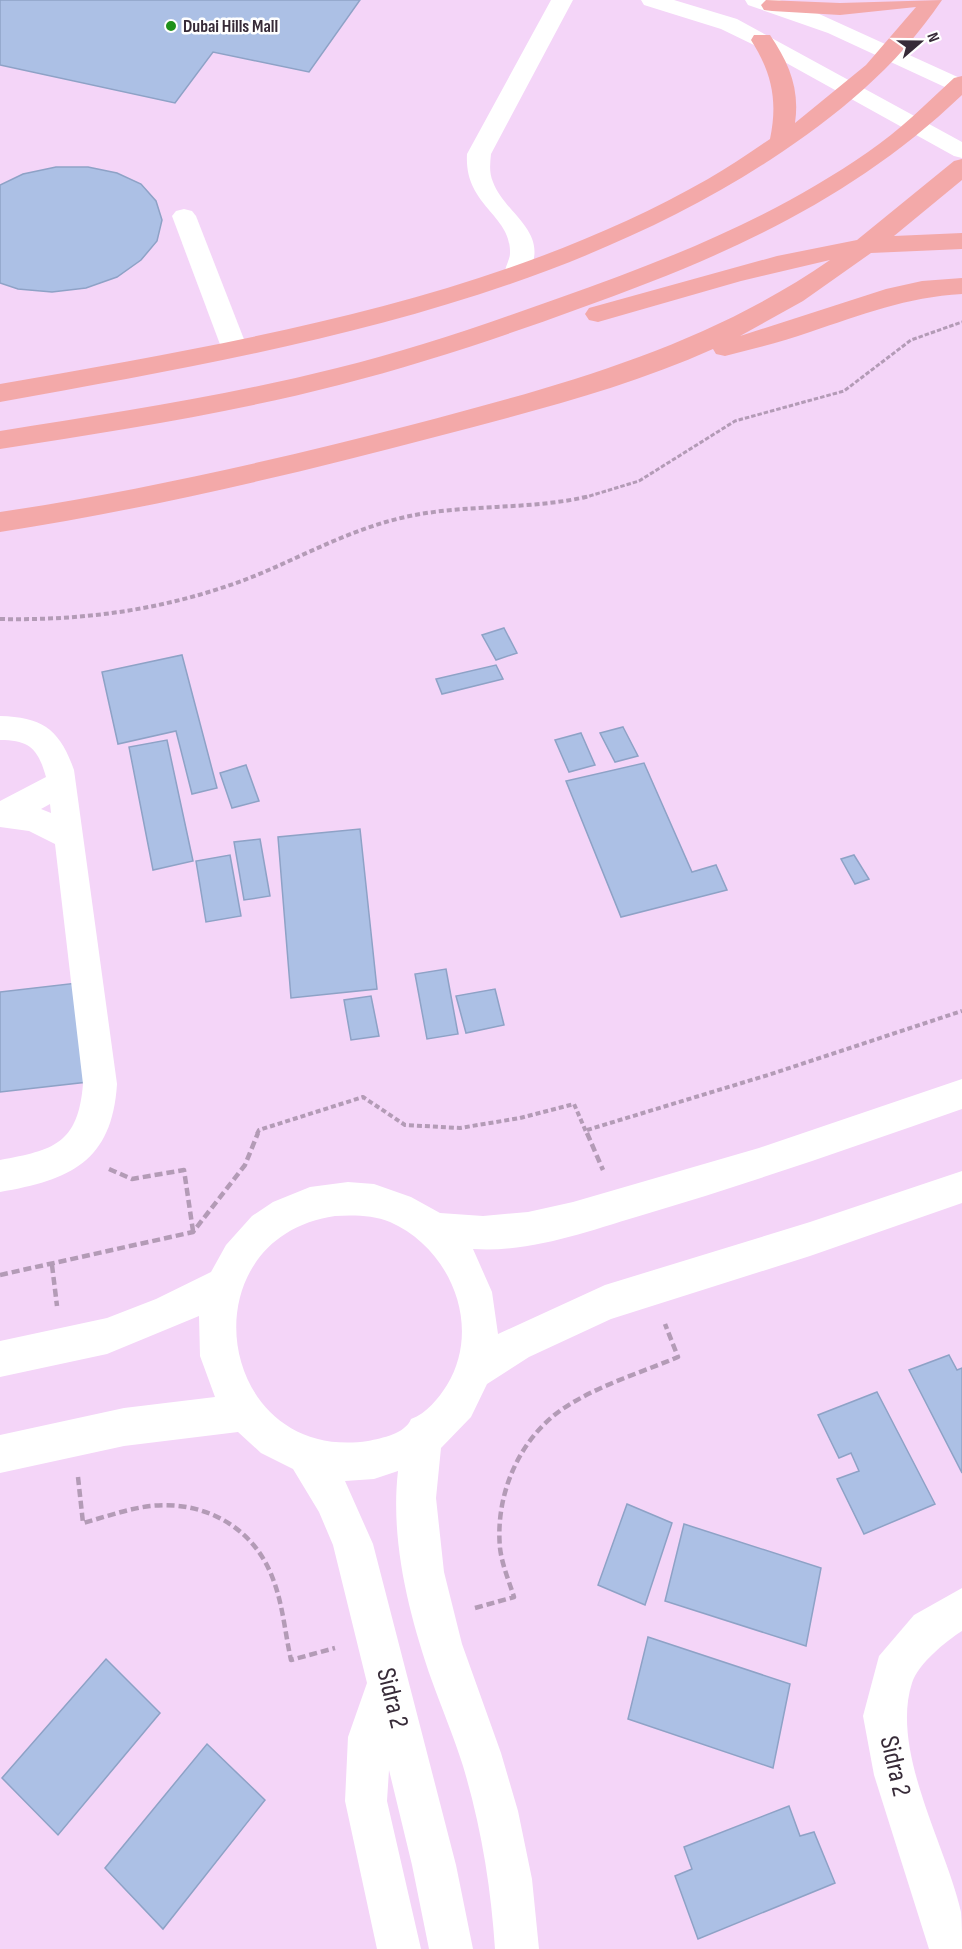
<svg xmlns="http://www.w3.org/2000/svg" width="962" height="1949" font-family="'Sofia Sans Condensed',sans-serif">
	<rect width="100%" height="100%" fill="#f4d5f8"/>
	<g fill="#acc0e5" stroke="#8ea2c6" stroke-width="1.5">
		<path d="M0 0H360L309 72 213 52 175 103 0 65Z"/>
		<path d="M56 167H88L117 173 141 184 156 201 162 220 157 241 141 260 117 277 86 288 52 292 18 289 0 283V185L23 174Z"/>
		<path d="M504 628 517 653 496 660 482 635Z"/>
		<path d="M182 655 217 788 192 794 176 731 118 744 102 672Z"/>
		<path d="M496 665 503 679 442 694 436 679Z"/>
		<path d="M623 727 638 756 615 762 600 733Z"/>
		<path d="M581 733 595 765 569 772 555 740Z"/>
		<path d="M167 740 193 861 153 870 129 747Z"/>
		<path d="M644 763 692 872 716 865 727 890 621 917 566 781Z"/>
		<path d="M246 765 259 801 232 808 220 773Z"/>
		<path d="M360 829 377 989 291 998 278 837Z"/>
		<path d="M260 839 270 896 244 900 234 842Z"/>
		<path d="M230 855 241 916 206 922 196 861Z"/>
		<path d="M854 855 869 879 855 884 841 859Z"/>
		<path d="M446 969 458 1034 427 1039 415 974Z"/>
		<path d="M86 982 88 1082 0 1092V992Z"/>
		<path d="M495 989 504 1025 466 1033 456 996Z"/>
		<path d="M371 996 379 1036 351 1040 344 1000Z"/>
		<path d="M949 1355 957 1370 962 1368V1473L909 1370Z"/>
		<path d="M877 1392 935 1504 864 1534 837 1479 859 1471 851 1453 839 1458 818 1415Z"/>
		<path d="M627 1504 672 1523 645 1605 598 1585Z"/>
		<path d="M684 1524 821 1568 806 1646 665 1601Z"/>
		<path d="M648 1637 790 1684 773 1768 628 1719Z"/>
		<path d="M106 1659 160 1713 58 1835 2 1778Z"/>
		<path d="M207 1744 265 1800 163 1929 105 1868Z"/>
		<path d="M789 1806 800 1836 814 1832 835 1883 698 1939 675 1876 692 1869 684 1847Z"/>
	</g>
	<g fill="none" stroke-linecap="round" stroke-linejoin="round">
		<path stroke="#b39bb6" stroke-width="3" stroke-dasharray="4.5 2" stroke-linecap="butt" d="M583 498 639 481 735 421 844 391 911 340 962 322"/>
		<g stroke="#b39bb6" stroke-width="4" stroke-dasharray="5 3" stroke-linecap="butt">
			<path d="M0 619C89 621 175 608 257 575 305 555 350 530 401 518 463 503 528 511 590 496"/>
			<path d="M587 1130 768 1075 962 1011"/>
			<path d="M257 1134 259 1130 363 1097 405 1125 460 1128 520 1118 574 1104 587 1134"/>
		</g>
		<g stroke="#b39bb6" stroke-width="4.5" stroke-dasharray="8 4" stroke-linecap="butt">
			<path d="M587 1133 603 1170"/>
			<path d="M109 1169 132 1179 184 1170 193 1231"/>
			<path d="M52 1265 57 1306"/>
			<path d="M0 1275 193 1232 245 1165 258 1133"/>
			<path d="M78 1477 83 1523C105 1517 127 1509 150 1506 204 1500 254 1527 273 1579 283 1605 285 1633 291 1660L335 1648"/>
			<path d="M475 1608 514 1597C509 1581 502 1565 500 1548 495 1495 519 1438 564 1408 599 1385 640 1373 678 1357L665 1324"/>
		</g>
		<g fill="#fff" fill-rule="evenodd">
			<path d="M551 0H573L491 154C490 164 489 173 493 182 505 215 554 233 526 277L517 279 508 277 505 271C506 265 510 259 510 253 511 214 464 206 467 154Z"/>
			<path d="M641 0H674L737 19 962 142V158L954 156 754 45 721 29 644 5Z"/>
			<path d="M745 0H779L817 13 962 79V95L828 33 748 5Z"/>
			<path d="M184 209 192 211 196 216 247 347 243 353 234 355 225 353 221 347 172 216 176 211Z"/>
			<path d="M0 716C43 717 60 730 74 770L117 1084C112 1162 70 1180 0 1192V1160C54 1150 78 1144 83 1084L55 844 29 831 0 827V801L46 777C38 749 30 740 0 740ZM50 804 51 813 41 809Z"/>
			<path d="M962 1079V1109C857 1146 753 1182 646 1214 591 1230 532 1253 473 1249L492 1292 498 1334 605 1285 810 1222 962 1171V1203L810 1256 611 1319 529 1357 487 1384 471 1417 441 1448 436 1498 444 1572 462 1644 501 1753 518 1811 532 1879 539 1949H495C491 1887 481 1826 463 1766 454 1737 442 1709 432 1681 409 1615 390 1541 398 1471L374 1479 345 1481 373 1544 456 1865 473 1949H429L412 1865 389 1770 387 1801 421 1949H377L345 1801 348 1737 367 1683 333 1545 319 1512 293 1469 261 1453 238 1432 124 1446 0 1473V1435L124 1408 215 1397 200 1356 199 1316 107 1354 0 1377V1341L107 1318 156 1299 211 1272 226 1245 252 1216 273 1202 310 1187 348 1182 374 1184 411 1197 440 1213 483 1216 528 1212 573 1202 759 1148ZM335 1216C353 1215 373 1215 390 1222 450 1248 483 1326 447 1385 438 1399 427 1413 411 1419 405 1434 382 1438 368 1441 215 1463 184 1238 335 1216Z"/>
			<path d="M962 1588V1631C946 1641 918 1664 912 1683 890 1751 946 1845 961 1912 962 1924 962 1937 962 1949H929L874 1775 863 1716 879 1656 914 1615Z"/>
		</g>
		<g fill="#f3a9a9" fill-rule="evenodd">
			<path d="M766 0 840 3 942 0C896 68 837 116 770 160 542 308 263 354 0 402V384C238 342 496 300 708 179 729 167 749 153 770 139 778 101 772 73 751 40L754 35H770C789 63 800 89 795 123L866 65 916 7 840 15 772 11 764 10 761 5Z"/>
			<path d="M962 76V95C850 202 721 258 578 309 499 338 420 364 339 385 227 414 113 431 0 449V431C113 413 226 396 337 368 412 350 486 324 559 298 667 260 773 218 868 152 899 131 926 104 954 78Z"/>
			<path d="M962 159V180L894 236 962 233V249L871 253 803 301 740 336 886 289 922 281 962 278V294C907 297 861 315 810 332 782 342 753 349 725 356L716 354 713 349C624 389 529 412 435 437 291 475 147 509 0 532V512C139 491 276 460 411 425 559 386 703 348 830 260L741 281 598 322 589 320 585 314 589 308 777 256 857 240 954 161Z"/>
		</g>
	</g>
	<circle fill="#1f911a" stroke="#fff" stroke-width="2" cx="171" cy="26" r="6"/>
	<g text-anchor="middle" stroke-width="5" stroke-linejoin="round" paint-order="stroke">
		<g font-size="18" font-weight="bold" fill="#372b38" stroke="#fff" text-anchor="start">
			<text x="183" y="32">Dubai Hills Mall</text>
		</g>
		<g font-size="27" fill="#372b38" stroke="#fff">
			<text transform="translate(393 1698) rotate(76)" y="9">Sidra 2</text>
			<text transform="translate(896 1766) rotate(77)" y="9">Sidra 2</text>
		</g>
	</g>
	<g transform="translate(920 42) rotate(70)" stroke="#ffffff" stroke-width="4.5" paint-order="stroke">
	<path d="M0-4.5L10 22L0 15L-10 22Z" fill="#372b38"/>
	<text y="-9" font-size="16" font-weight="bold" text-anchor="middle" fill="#372b38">N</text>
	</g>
</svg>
